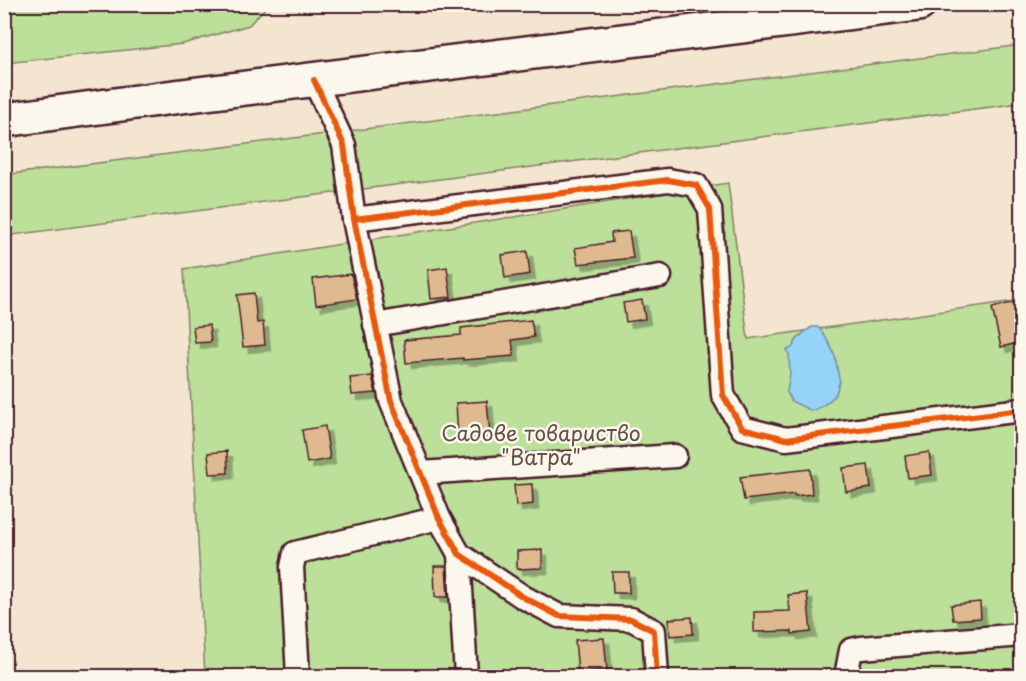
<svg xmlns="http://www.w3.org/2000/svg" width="1026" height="681" font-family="'Playpen Sans',sans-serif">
	<defs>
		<filter id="shadow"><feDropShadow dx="5.5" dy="5.5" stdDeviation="0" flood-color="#0004"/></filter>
	</defs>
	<rect width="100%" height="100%" fill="#f3e5d0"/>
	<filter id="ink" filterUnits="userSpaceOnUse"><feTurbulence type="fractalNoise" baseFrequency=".0167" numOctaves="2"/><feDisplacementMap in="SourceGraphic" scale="12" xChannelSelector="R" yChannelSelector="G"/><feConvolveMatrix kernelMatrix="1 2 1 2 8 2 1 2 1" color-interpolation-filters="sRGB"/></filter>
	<g filter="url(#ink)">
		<g fill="#bcdf99" stroke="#837f62" stroke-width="1.5">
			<path d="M11 4H268V5L249 25 183 44 5 63V6Z"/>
			<path d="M1021 45V103L5 236 4 175Z"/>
			<path d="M728 183 748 339 1021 300V676H205L184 269Z"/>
		</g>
		<path fill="#96d4f7" stroke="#788ca5" stroke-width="1.5" d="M812 327H818C825 335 835 352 836 362 838 369 837 374 840 381 838 384 838 387 837 391 833 401 821 407 812 411L791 401 787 392 790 374 789 355 787 350 792 348C796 339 803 332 812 327Z"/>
		<g fill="#dfba90" stroke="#4a1f2b" stroke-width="1.5" filter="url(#shadow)">
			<path d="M629 231 633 258 578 264 575 248 612 242 611 233Z"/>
			<path d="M527 251 530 274 505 278 502 255Z"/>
			<path d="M447 267 451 297 431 299 428 270Z"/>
			<path d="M351 274 357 299 316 305 313 279Z"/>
			<path d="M254 293 257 323 263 322 265 345 243 347 237 295Z"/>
			<path d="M642 300 645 319 626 322 623 303Z"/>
			<path d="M1015 302 1022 329V342L1001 347 992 308Z"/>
			<path d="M531 320 534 337 512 340 514 356 463 360V358L406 363 404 340 461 335V328Z"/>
			<path d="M209 325 211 342 195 343 193 327Z"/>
			<path d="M372 376 376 393 352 395 350 378Z"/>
			<path d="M487 401 490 434 458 436 456 403Z"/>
			<path d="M325 426 330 459 307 463 302 430Z"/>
			<path d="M227 451 228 473 210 474 208 453Z"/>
			<path d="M929 452 932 475 908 478 905 456Z"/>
			<path d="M868 465 871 488 846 492 843 468Z"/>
			<path d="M810 469 812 494 795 496 794 494 744 500 740 477Z"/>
			<path d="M532 484 533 504 516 506 514 485Z"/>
			<path d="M542 550V568L517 569V551Z"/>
			<path d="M434 566H446L448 597H435Z"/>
			<path d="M612 572H629V593H613Z"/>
			<path d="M807 593 811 632 792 634V631L754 632V612L790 611 788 595Z"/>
			<path d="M980 602 981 618 953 620 951 605Z"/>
			<path d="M692 617 693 634 670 636 669 619Z"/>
			<path d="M604 638 607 670 578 672 575 640Z"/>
		</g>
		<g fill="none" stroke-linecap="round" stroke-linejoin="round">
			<g stroke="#4a1f2b" stroke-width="27">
				<g id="street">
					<path d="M314 80 344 145 354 219 391 401 439 518 459 554 523 597 559 616 631 619 654 631 657 676"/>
					<path d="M354 219 668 180 696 185 710 209 723 395 742 428 786 439 1022 410"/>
					<path d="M375 325 660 276"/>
					<path d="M421 473 675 456"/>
					<path d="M459 554 466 676"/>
					<path d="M298 676 292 567 295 553 439 518"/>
					<path d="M846 676 851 650 861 648 1022 635"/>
				</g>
			</g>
			<g stroke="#4a1f2b" stroke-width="38">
				<path id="highway" d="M4 120 166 98 919 4"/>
			</g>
			<use href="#street" stroke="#fbf7ec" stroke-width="22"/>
			<use href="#highway" stroke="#fbf7ec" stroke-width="33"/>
			<g stroke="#fbf7ec" stroke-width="10">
				<g id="cycleway">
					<path d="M314 80 344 145 354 219 391 401 439 518 459 554 523 597 559 616 631 619 654 631 657 676"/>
					<path d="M354 219 668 180 696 185 710 209 723 395 742 428 786 439 1022 410"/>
				</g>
			</g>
			<use href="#cycleway" stroke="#e8590c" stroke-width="6"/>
		</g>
	</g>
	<g text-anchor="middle" stroke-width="5" stroke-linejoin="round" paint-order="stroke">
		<g font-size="21" fill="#664f46" stroke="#fbf7ec">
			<text x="541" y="441">Садове товариство<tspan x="541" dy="24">"Ватра"</tspan></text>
		</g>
	</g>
	<rect width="1026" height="681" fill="none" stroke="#fbf7ec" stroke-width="24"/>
	<rect x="12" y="12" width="1002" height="657" fill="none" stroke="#4a1f2b" stroke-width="2" filter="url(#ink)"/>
</svg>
